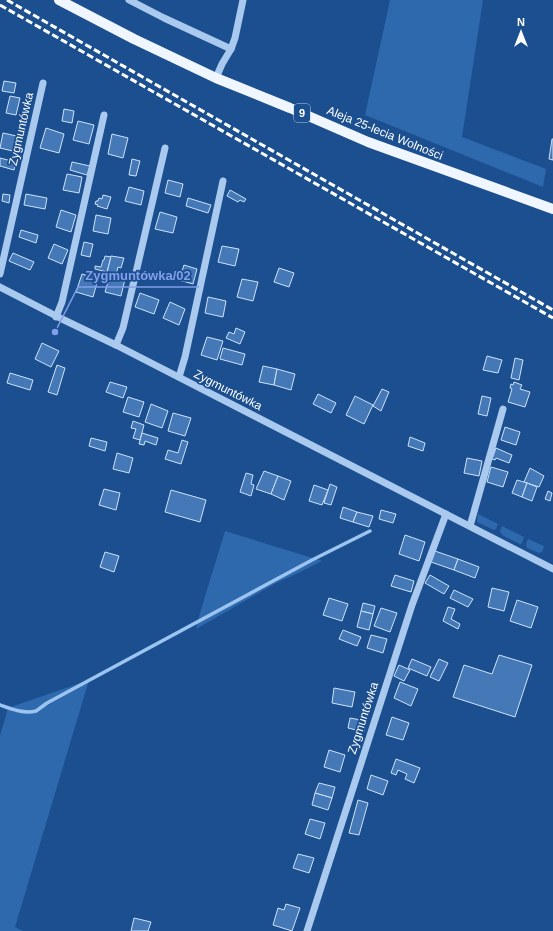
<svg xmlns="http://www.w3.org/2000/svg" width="553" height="931" font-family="Helvetica,sans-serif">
	<rect width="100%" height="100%" fill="#1b4f8f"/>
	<g fill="#2e69ad">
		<path d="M390 0H483L462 137 546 169 543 187 365 115Z"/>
		<path d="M478 514 498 524 496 529 494 530 477 522Z"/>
		<path d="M502 526 524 537 522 543 520 544 502 535 500 531Z"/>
		<path d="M225 531 322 561 294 575 276 583 196 629 200 613Z"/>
		<path d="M528 539 544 546 542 552 539 553 527 548 526 544Z"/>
		<path d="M89 680 15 927 23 931H0V736L8 708Z"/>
	</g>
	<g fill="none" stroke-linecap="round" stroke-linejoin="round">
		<path stroke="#9cc4f0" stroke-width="3.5" d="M0 705C11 709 24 714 36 711 39 709 43 706 47 703L312 560 370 531"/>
	</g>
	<g fill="#4478b7" stroke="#cfe3fa">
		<path d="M4 81 16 83 14 93 2 91Z"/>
		<path d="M10 96 20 98 16 115 6 113Z"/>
		<path d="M64 109 74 111 72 123 62 121Z"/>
		<path d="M78 121 94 125 89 144 73 140Z"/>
		<path d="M46 128 64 134 59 153 40 148Z"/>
		<path d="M3 133 21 137 17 152 0 148Z"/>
		<path d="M112 134 128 138 123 158 108 154Z"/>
		<path d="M552 139H553V160L549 159Z"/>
		<path d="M0 158 16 162 14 170 0 166Z"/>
		<path d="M132 159 140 161 136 176 129 175Z"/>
		<path d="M72 162 90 166 87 175 70 170Z"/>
		<path d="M67 174 82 177 79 193 63 190Z"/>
		<path d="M168 180 183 184 180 197 165 193Z"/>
		<path d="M129 187 144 191 141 205 125 201Z"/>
		<path d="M230 190 246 199 244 202 240 200 238 202 227 196Z"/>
		<path d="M3 194 10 195 9 203 2 201Z"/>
		<path d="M26 194 47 198 45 209 24 205Z"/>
		<path d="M103 195 111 197 107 209 97 206 98 205 95 204 96 201H98L99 198 102 199Z"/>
		<path d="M188 198 211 205 208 213 186 206Z"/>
		<path d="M61 210 76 215 71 232 56 227Z"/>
		<path d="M160 212 177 217 173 233 155 229Z"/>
		<path d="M96 215 111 218 108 234 93 231Z"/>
		<path d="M21 230 38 235 36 243 19 237Z"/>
		<path d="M84 242 93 244 90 257 81 255Z"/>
		<path d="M54 244 68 250 62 264 48 258Z"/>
		<path d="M222 246 239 249 235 266 218 262Z"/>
		<path d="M13 253 34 262 30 270 9 261Z"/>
		<path d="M105 256 111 257 107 272 95 269V266L101 267 103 260H104Z"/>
		<path d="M111 256 124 258 121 268 118 267 116 275 107 273Z"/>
		<path d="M184 265 197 269 193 284 179 280Z"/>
		<path d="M279 268 294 273 289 287 274 282Z"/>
		<path d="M82 274 98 279 93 297 76 292Z"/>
		<path d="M110 275 125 279 121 296 105 292Z"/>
		<path d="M242 279 258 282 253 301 237 297Z"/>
		<path d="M140 293 159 300 154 314 135 307Z"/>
		<path d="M208 297 226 301 223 317 205 313Z"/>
		<path d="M170 302 185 309 179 325 163 318Z"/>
		<path d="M236 328 245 332 240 344 226 338 229 332 234 334Z"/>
		<path d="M207 337 223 341 217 360 201 355Z"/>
		<path d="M42 343 59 351 51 367 35 359Z"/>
		<path d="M223 348 245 354 242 365 220 359Z"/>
		<path d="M487 356 502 360 498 373 483 370Z"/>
		<path d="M515 358 523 360 519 380 511 378Z"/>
		<path d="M57 365 65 368 57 395 48 392Z"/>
		<path d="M263 366 277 369 274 385 259 382Z"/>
		<path d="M277 369 295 374 291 390 274 385Z"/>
		<path d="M10 373 33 380 30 390 7 383Z"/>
		<path d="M110 382 127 387 123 398 106 392Z"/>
		<path d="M514 382 522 385 520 389 530 392 525 407 508 402 512 389 510 388 511 384 513 385Z"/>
		<path d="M382 389 389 392 381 411 373 406Z"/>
		<path d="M318 394 336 403 331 413 313 404Z"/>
		<path d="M355 396 373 405 364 424 346 415Z"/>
		<path d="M482 396 491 398 487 416 478 414Z"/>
		<path d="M128 397 144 402 139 417 123 412Z"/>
		<path d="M151 404 168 411 162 428 145 422Z"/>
		<path d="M173 413 191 418 185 436 168 431Z"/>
		<path d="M133 421 144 425 140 440 133 438 136 429 131 428Z"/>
		<path d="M505 427 520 432 516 445 501 440Z"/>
		<path d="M142 433 158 438 156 445 145 441 144 445 139 444Z"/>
		<path d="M410 437 425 443 423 451 408 446Z"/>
		<path d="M91 438 107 442 105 451 89 446Z"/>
		<path d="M182 440 188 442 181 464 165 459 168 450 178 453Z"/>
		<path d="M496 448 512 455 509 463 496 458 495 460 492 459Z"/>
		<path d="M117 453 133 458 129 473 113 469Z"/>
		<path d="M467 458 482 461 479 476 464 473Z"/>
		<path d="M491 467 508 472 503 487 487 482Z"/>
		<path d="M530 468 544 476 539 487 524 482Z"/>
		<path d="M264 471 278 476 271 494 256 489Z"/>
		<path d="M246 473 253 475 251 484 254 485 251 496 240 492Z"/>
		<path d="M278 476 291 481 284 500 271 494Z"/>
		<path d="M517 480 527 483 522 497 512 493Z"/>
		<path d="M527 483 537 487 532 501 522 497Z"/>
		<path d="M330 484 337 487 331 505 324 503Z"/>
		<path d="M314 485 328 490 322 505 309 501Z"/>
		<path d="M104 489 120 493 116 510 99 505Z"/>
		<path d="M171 490 206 500 200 522 165 512Z"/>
		<path d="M548 491 552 493 550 501 545 499Z"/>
		<path d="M343 507 357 512 353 522 340 518Z"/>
		<path d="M381 510 396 514 393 523 379 519Z"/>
		<path d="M357 512 373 516 369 527 353 522Z"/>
		<path d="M405 535 425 542 419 561 399 554Z"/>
		<path d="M435 551 458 559 454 570 431 562Z"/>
		<path d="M105 552 119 556 114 572 100 567Z"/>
		<path d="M458 559 479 567 475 578 454 570Z"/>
		<path d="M395 575 414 581 411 592 391 586Z"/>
		<path d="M430 575 449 586 444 594 425 583Z"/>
		<path d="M492 588 509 592 504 611 488 607Z"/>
		<path d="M454 590 473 599 468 607 450 598Z"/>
		<path d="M329 598 348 604 342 621 323 615Z"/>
		<path d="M517 600 538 607 531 628 510 621Z"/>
		<path d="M363 603 375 606 373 614 361 611Z"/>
		<path d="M448 607 455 609 451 619 460 624 458 629 443 621Z"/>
		<path d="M381 608 397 613 390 632 374 626Z"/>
		<path d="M361 611 373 614 369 630 357 627Z"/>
		<path d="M343 630 361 637 357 646 339 639Z"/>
		<path d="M371 635 387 639 383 653 367 648Z"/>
		<path d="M499 655 532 665 515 717 453 697 464 665 492 674Z"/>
		<path d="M412 659 431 667 427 676 408 668Z"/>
		<path d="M439 659 448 663 439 681 430 677Z"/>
		<path d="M399 665 410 670 404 681 394 676Z"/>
		<path d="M400 682 418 689 411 706 394 698Z"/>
		<path d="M334 688 355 692 352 707 332 703Z"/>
		<path d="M392 717 409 723 403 740 386 735Z"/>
		<path d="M350 718 366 721 364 732 348 728Z"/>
		<path d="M329 750 345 755 340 772 324 767Z"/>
		<path d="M396 759 420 768 414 783 405 779 407 774 398 770 396 775 391 773Z"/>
		<path d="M371 775 388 781 383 795 367 789Z"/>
		<path d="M319 783 335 787 332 798 315 793Z"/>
		<path d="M315 793 332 798 328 810 312 805Z"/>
		<path d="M358 800 368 803 359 835 349 833Z"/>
		<path d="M310 819 325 823 320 839 305 834Z"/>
		<path d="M298 854 314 858 309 873 293 868Z"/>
		<path d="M286 904 300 908 292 931 273 925 278 908 284 910Z"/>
		<path d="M134 918 151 922 148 931H131Z"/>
	</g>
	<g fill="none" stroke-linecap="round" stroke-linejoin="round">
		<g stroke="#a9c9ee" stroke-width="7">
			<path d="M129 0 164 18 231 49"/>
			<path d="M216 78 222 64 231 49 235 38 243 0"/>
			<path d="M0 274 43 83"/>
			<path d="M0 287 62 319 116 345 553 569"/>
			<path d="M56 317 62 302 104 115"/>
			<path d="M116 345 123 328 165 148"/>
			<path d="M179 377 185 357 223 181"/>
			<path d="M470 526 503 409"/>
			<path d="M307 931 412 605 446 514"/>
		</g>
		<path stroke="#f0f6ff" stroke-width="10" d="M59 0 134 39 216 78 290 108 368 142 553 209"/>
		<g stroke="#fff" stroke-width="3" stroke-dasharray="7 3" stroke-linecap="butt">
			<path d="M7 0 553 310"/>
			<path d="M0 5 553 318"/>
		</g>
	</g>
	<g text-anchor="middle" stroke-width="3.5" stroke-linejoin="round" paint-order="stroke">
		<rect fill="#1b4f8f" stroke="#bbcadd" stroke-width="1" x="294" y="104" width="16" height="18" rx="3"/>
		<g font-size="11" font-weight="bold" fill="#fff">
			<text x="302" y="117">9</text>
		</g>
		<g font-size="12" fill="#fff" stroke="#1b4f8f">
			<text transform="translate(21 129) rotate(-77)" y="4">Zygmuntówka</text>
			<text transform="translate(385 133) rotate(22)" y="4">Aleja 25-lecia Wolności</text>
			<text transform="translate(228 390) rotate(27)" y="4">Zygmuntówka</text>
			<text transform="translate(363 718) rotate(-72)" y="4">Zygmuntówka</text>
		</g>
	</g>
	<path fill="none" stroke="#839eea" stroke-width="1.5" d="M55 332L78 287H199"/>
	<circle fill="#839eea" stroke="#1b4f8f" stroke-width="1.5" cx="55" cy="332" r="4"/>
	<g font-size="13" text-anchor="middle" font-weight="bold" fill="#839eea" stroke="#1b4f8f" stroke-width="3.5" stroke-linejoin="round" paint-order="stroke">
		<text x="138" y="280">Zygmuntówka/02</text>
	</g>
	<g transform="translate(521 32)" stroke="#1b4f8f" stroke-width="3" paint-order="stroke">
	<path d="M0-3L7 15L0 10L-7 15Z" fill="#ffffff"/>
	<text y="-6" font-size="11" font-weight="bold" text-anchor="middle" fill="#ffffff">N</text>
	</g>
</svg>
